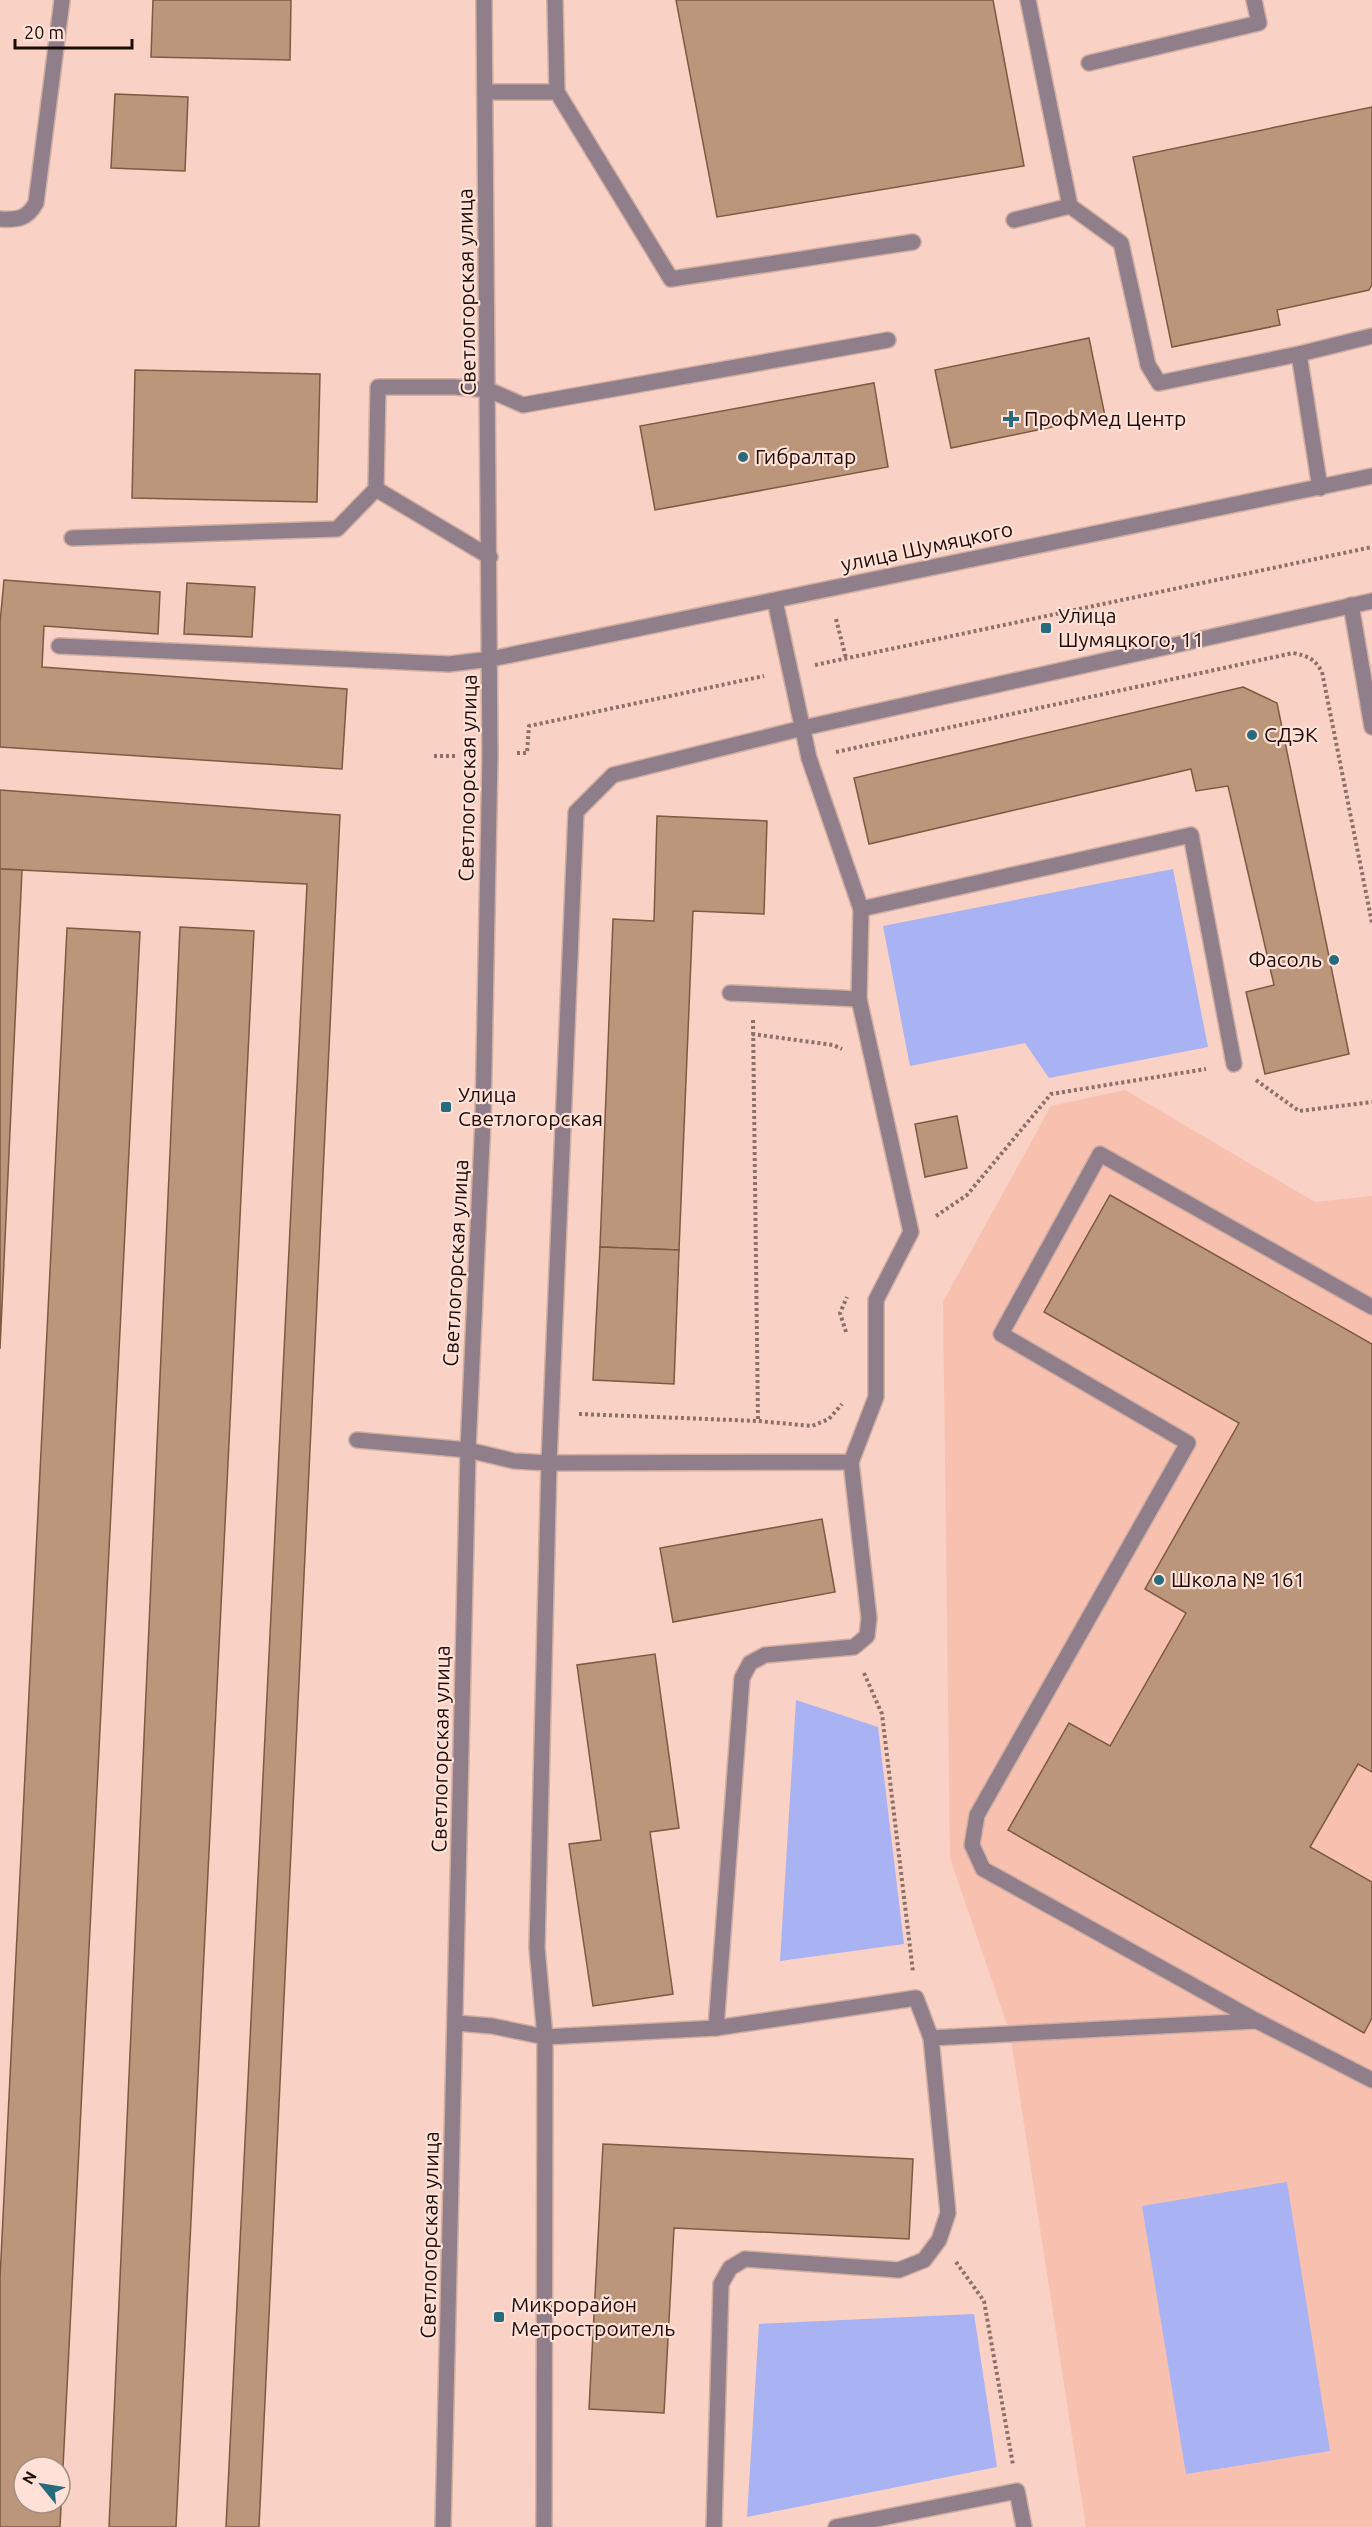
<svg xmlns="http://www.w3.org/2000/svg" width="1372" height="2527" font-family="Ubuntu,sans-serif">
	<rect width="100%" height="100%" fill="#f9d1c5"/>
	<path fill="#f8c0af" d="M1125 1090 1315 1202 1372 1196V2527H1086L1010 2033 950 1858 943 1302 1051 1106Z"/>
	<g fill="#a9b2f2">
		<path d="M1173 869 1208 1047 1049 1078 1025 1043 910 1066 883 926Z"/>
		<path d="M796 1700 878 1727 904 1944 780 1961Z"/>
		<path d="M1287 2182 1330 2451 1186 2474 1142 2206Z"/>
		<path d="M974 2314 997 2467 747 2517 759 2324Z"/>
	</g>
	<g fill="#bb967a" stroke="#7d5a40" stroke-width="1.5" fill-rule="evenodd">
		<path d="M153 0H291L290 60 151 57Z"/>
		<path d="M676 0H993L1024 166 717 217Z"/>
		<path d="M115 94 188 97 185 171 111 168Z"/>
		<path d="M1372 107V284L1369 290 1277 310 1280 325 1172 347 1133 157Z"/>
		<path d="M1089 338 1105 416 951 448 935 370Z"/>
		<path d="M135 370 320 374 317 502 132 498Z"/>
		<path d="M874 383 888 467 655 510 640 426Z"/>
		<path d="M4 580 160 592 158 634 44 626 42 667 347 689 342 769 0 747V623Z"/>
		<path d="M187 583 255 587 252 637 184 634Z"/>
		<path d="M1243 687 1277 703 1349 1054 1265 1074 1246 992 1274 985 1228 786 1196 791 1191 769 869 844 854 778Z"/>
		<path d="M0 790 340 815 259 2527H226L307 884 0 869Z"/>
		<path d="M657 816 767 821 764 914 693 911 679 1250 600 1247 613 919 654 921Z"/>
		<path d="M0 869 22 870 0 1349Z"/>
		<path d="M180 927 254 931 176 2527H109Z"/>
		<path d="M67 928 140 932 60 2527H0V2278ZM24 2467H60V2503H24Z"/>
		<path d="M957 1116 967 1168 925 1177 915 1124Z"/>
		<path d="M1110 1195 1372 1344V1772L1358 1764 1310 1847 1372 1882V2018L1364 2033 1008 1830 1069 1723 1110 1746 1186 1613 1145 1589 1239 1423 1044 1312Z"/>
		<path d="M600 1247 679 1250 674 1384 593 1380Z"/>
		<path d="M822 1519 835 1592 673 1622 660 1548Z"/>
		<path d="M655 1654 679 1828 650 1832 673 1994 593 2006 569 1844 601 1840 577 1665Z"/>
		<path d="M603 2144 913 2159 909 2239 674 2228 664 2413 589 2409Z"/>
	</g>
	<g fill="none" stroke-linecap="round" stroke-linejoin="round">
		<g stroke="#d1aea3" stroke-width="18">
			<g id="service">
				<path d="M555 0 557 92 671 279 913 242"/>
				<path d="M1028 0 1070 206"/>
				<path d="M1089 63 1259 23 1254 0"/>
				<path d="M485 92H557"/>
				<path d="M0 219C18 220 27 219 36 203L62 0"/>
				<path d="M1014 220 1070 206 1121 243 1148 365 1159 383 1299 354"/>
				<path d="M1320 488 1299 354 1372 336"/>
				<path d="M376 489 490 557"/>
				<path d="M72 538 337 529 376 489 378 387H455L489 390 523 405 888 340"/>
				<path d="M775 601 809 758 861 909 1191 835 1234 1064"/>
				<path d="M1351 605 1372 727"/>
				<path d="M59 646 449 664 491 659"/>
				<path d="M730 993 859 999"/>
				<path d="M1372 1307 1100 1154 1001 1334 1188 1443 977 1815 972 1845 983 1869 1257 2021 1372 2080"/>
				<path d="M357 1440 468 1450 514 1461 549 1463 851 1462 876 1397V1300L911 1232 859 999 861 909"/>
				<path d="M456 2023 492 2026 545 2037 716 2028 916 1998 931 2038 948 2213 939 2240 924 2260 899 2270 745 2259 730 2268 721 2284 714 2527"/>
				<path d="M716 2028 742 1678 750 1663 765 1655 854 1647 867 1636 869 1618 851 1462"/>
				<path d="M931 2038 1257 2021"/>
				<path d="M544 2527 545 2037 537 1948 549 1463 576 812 613 775 803 728 1372 601"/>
				<path d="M836 2527 1017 2491 1024 2527"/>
			</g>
		</g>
		<g stroke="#d1aea3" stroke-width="18">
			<g id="minor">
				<path d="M491 659 1372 476"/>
				<path d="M443 2527 468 1450 483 1118 490 755 484 0"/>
			</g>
		</g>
		<g stroke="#8d7168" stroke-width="4" stroke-dasharray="3 3" stroke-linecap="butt">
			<path d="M836 619 846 658"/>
			<path d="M815 665 1372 547"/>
			<path d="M836 752 1293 653C1308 656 1315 659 1322 672L1372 923"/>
			<path d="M517 753H527L529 726 764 676"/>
			<path d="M434 756H458"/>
			<path d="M753 1020 758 1421"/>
			<path d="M752 1034 833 1045 842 1049"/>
			<path d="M1256 1080 1299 1111 1372 1102"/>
			<path d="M936 1216 967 1195 1051 1094 1206 1069"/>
			<path d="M846 1332 840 1313 847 1297"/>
			<path d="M579 1414 758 1421 812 1426 829 1419 842 1404"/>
			<path d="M864 1673 882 1714 913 1972"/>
			<path d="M956 2262 984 2301 1013 2465"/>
		</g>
		<use href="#service" stroke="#907f8a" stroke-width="15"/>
		<use href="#minor" stroke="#907f8a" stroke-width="15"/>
	</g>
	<g fill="#286b7d" stroke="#ffe1d7" stroke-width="2">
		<path d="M1008 410h6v6h6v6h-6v6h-6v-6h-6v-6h6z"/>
		<circle cx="743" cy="457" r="6"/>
		<rect x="1040" y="622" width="12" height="12" rx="3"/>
		<circle cx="1252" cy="735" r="6"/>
		<circle cx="1334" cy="960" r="6"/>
		<rect x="440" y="1101" width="12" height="12" rx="3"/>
		<circle cx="1159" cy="1580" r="6"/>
		<rect x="493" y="2311" width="12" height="12" rx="3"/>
	</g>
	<g text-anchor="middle" stroke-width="4.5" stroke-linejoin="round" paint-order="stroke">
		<g font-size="21" fill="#1c0c07" stroke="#ffe1d7">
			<text transform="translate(467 292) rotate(-91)" y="7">Светлогорская улица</text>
			<text transform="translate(927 547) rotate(-12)" y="7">улица Шумяцкого</text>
			<text transform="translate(468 778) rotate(-89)" y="7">Светлогорская улица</text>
			<text transform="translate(456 1263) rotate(-87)" y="7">Светлогорская улица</text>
			<text transform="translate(441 1749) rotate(-89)" y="7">Светлогорская улица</text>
			<text transform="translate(430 2235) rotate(-89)" y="7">Светлогорская улица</text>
		</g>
		<g font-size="21" fill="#1c0c07" stroke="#ffe1d7" text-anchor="start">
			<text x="1024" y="426">ПрофМед Центр</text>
			<text x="755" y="464">Гибралтар</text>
			<text x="1058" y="623">Улица<tspan x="1058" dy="24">Шумяцкого, 11</tspan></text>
			<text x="1264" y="742">СДЭК</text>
			<text x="1322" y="967" text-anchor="end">Фасоль</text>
			<text x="458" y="1102">Улица<tspan x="458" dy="24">Светлогорская</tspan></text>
			<text x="1171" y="1587">Школа № 161</text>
			<text x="511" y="2312">Микрорайон<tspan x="511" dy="24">Метростроитель</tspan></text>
		</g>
	</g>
	<g transform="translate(42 2485) rotate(300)"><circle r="28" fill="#ffe1d7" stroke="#a48c84" stroke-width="1.5"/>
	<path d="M0-4.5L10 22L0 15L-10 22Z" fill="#286b7d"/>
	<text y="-9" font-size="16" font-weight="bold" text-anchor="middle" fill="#1c0c07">N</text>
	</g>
	<path d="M15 39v9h117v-9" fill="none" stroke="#1c0c07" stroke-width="3"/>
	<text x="24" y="39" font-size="18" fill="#1c0c07" stroke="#ffe1d7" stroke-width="4.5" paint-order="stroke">20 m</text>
</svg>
